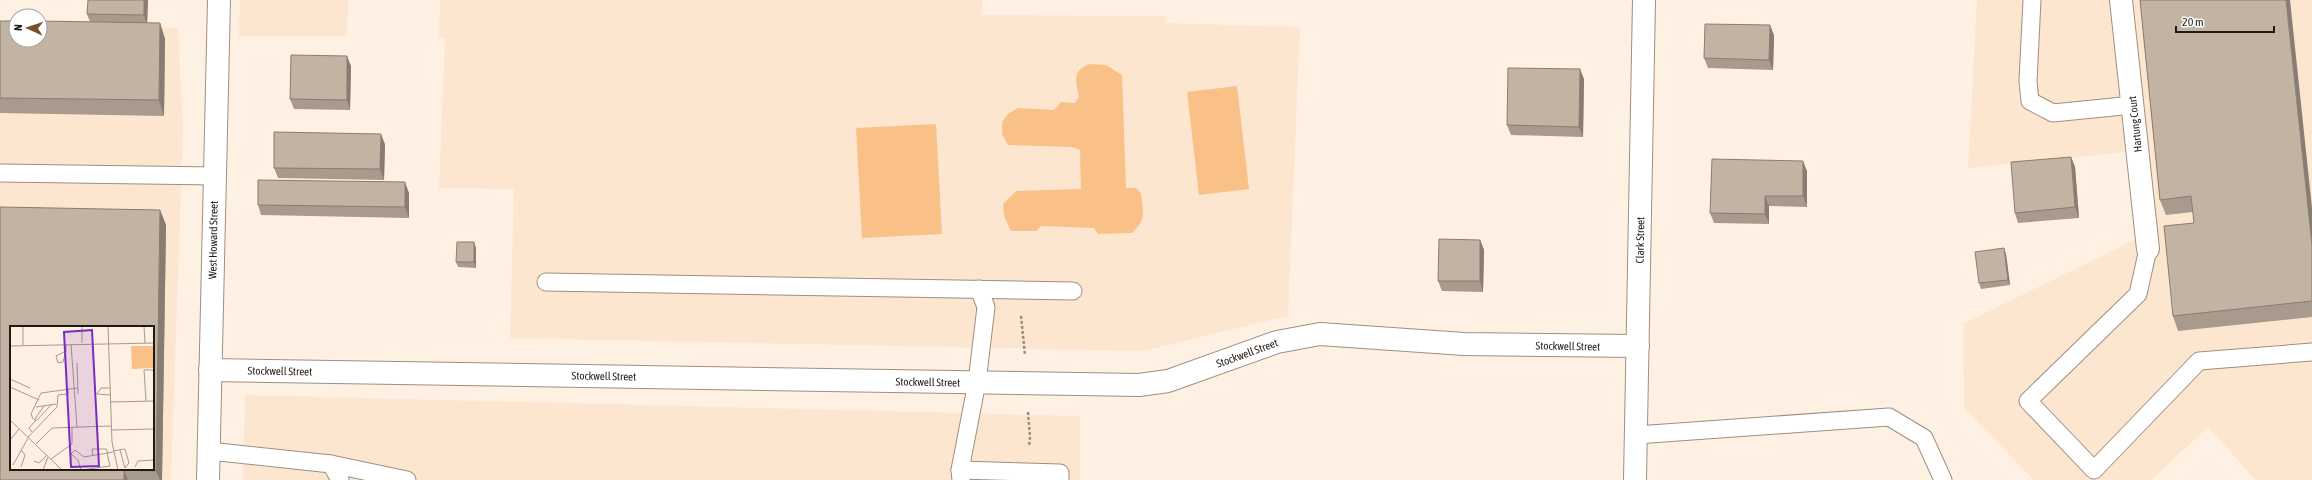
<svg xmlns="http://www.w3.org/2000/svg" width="2312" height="480" font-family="'Asap Condensed',sans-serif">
	<rect width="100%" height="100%" fill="#fef0e3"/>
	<g fill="#fde6d0" fill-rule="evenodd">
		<path d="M240 0H348L347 36H239Z"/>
		<path d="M440 0H982V15L1165 16V23L1300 27 1288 316 1142 351 510 338 514 189 439 188 445 39 439 38Z"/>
		<path d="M1977 0H2312V480H2256L2208 427 2151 480H2034L1964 408 1963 324 2136 239 2126 152 1968 168Z"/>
		<path d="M0 26 16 40H40V26L178 28 183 129 171 480H0ZM11 327H153V469H11Z"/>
		<path d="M245 395 1080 416V480H243Z"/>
	</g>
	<g fill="#f9c187">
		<path d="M1090 64 1106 65 1122 75 1126 188H1136L1141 193C1143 213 1147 219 1132 233L1098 234 1094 228 1041 226 1036 231H1011L1004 216 1003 204 1016 191 1081 189 1080 150 1072 147 1008 145 1002 134V122L1008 114 1018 108 1054 110 1061 102 1075 103 1079 97C1076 81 1071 71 1090 64Z"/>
		<path d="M1237 86 1249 189 1199 195 1187 92Z"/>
		<path d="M936 124 942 234 862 238 856 128Z"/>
	</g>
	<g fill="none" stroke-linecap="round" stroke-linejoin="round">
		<g stroke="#9e8f80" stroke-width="19">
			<g id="lane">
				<path d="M2032 0 2028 81 2030 101 2053 113 2133 105"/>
				<path d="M0 173 215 176"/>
				<path d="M2148 249 2138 294 2028 401 2094 470 2199 361 2312 352"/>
				<path d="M546 282 1073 291"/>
				<path d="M1636 435 1889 417 1924 438 1943 480"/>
				<path d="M209 451 331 464 407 480"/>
				<path d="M331 464 340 480"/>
				<path d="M960 470 1060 473V480"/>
				<path d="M961 480 960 470 977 382 986 307 979 289"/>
			</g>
		</g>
		<g stroke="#9e8f80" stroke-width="24">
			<g id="street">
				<path d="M2121 0 2148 249"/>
				<path d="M210 370 1139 385 1168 381 1277 342 1320 334 1464 344 1638 346"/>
				<path d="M208 480 219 0"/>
				<path d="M1635 480 1644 0"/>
			</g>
		</g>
		<g stroke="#998e85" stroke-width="2.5" stroke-dasharray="3 2" stroke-linecap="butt">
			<path d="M1021 316 1025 355"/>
			<path d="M1028 412 1030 437 1029 447"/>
		</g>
		<use href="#lane" stroke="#fff" stroke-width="17"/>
		<use href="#street" stroke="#fff" stroke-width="22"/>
	</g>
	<g fill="#a89a8c">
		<path d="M88 0H148L147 23H160L165 39 164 116 0 113V21L90 22 87 14Z"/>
		<path d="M2140 0 2312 208V317L2178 331 2173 316 2194 223 2193 212 2166 215 2160 200Z"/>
		<path d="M1774 35 1773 70 1708 68 1704 58Z"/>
		<path d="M351 66 350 110 294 109 290 99Z"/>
		<path d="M1584 79 1583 137 1511 135 1507 125Z"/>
		<path d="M385 144 384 180 278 178 274 168Z"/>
		<path d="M2071 157 2075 167 2079 218 2018 223 2015 213Z"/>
		<path d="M1807 171V207L1769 206V224L1714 223 1710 213Z"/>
		<path d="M409 193V218L261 215 258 205Z"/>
		<path d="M160 210 166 225 162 480H0Z"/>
		<path d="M1480 240 1484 250 1483 292 1442 291 1438 281Z"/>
		<path d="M476 248V268L458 267 456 262Z"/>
		<path d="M2006 254 2010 285 1981 289 1979 283Z"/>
	</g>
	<g fill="#887d72">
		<path d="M144 0H148L147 26 144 15Z"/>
		<path d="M2286 0H2290L2312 208V245Z"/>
		<path d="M160 23 165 39 164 116 159 100Z"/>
		<path d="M1770 25 1774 35 1773 70 1769 60Z"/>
		<path d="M347 56 351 66 350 110 347 100Z"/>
		<path d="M1580 69 1584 79 1583 137 1579 127Z"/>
		<path d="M381 134 385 144 384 180 380 169Z"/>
		<path d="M2071 157 2075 167 2079 218 2075 207Z"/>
		<path d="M1803 161 1807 171V207L1803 196Z"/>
		<path d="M405 182 409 193V218L405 207Z"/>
		<path d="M1765 196 1769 206V224L1765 214Z"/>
		<path d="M160 210 166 225 162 480H160L156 471Z"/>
		<path d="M1480 240 1484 250 1483 292 1480 281Z"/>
		<path d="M474 242 476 248V268L474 262Z"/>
		<path d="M2004 248 2006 254 2010 285 2008 280Z"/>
		<path d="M124 470 128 480H124Z"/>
	</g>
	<g fill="#c3b3a3" stroke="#887d72" fill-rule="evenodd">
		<path d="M88 0H144V15L87 14Z"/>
		<path d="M2140 0H2286L2312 245V301L2173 316 2164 226 2194 223 2191 196 2160 200Z"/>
		<path d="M0 21H16V40H40V21L160 23 159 100 0 98Z"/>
		<path d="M1705 24 1770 25 1769 60 1704 58Z"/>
		<path d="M291 55 347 56V100L290 99Z"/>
		<path d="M1508 68 1580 69 1579 127 1507 125Z"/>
		<path d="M274 132 381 134 380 169 274 168Z"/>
		<path d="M2071 157 2075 207 2015 213 2011 162Z"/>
		<path d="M1712 159 1803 161V196H1765V214L1710 213Z"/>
		<path d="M258 180 405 182V207L258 205Z"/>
		<path d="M0 207 160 210 156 471 124 470V480H0ZM11 327H153V469H11Z"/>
		<path d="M1439 239 1480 240V281H1438Z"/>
		<path d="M457 242H474V262H456Z"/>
		<path d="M2004 248 2008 280 1979 283 1975 252Z"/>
	</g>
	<g text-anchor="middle" stroke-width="4" stroke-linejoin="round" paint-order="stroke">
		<g font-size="11" fill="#201a15" stroke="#fff">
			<text transform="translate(2135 124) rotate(-96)" y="4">Hartung Court</text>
			<text transform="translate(213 240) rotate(-89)" y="4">West Howard Street</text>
			<text transform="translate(1640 240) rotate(-89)" y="4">Clark Street</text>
			<text transform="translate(1568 346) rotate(1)" y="4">Stockwell Street</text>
			<text transform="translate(1247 353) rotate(-20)" y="4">Stockwell Street</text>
			<text transform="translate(280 371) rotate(1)" y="4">Stockwell Street</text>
			<text transform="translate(604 376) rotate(1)" y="4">Stockwell Street</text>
			<text transform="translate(928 382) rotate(1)" y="4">Stockwell Street</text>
		</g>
	</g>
	<g transform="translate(10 326)">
		<rect width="144" height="144" fill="#fef0e3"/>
		<path d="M121 20H144V42L122 43Z" fill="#f9c187"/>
		<path fill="none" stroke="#a59a91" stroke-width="1" d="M13 0V19M72 0V17M98 0 102 116 108 144M134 0 135 17M61 18 67 101M0 20 144 17M56 25 53 36 48 37 46 30 56 25V18M67 37 68 68M0 53 20 62M0 61 29 74M100 62H91L87 68 100 69M136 75 134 44H144M101 76 144 75M34 80 24 94H27L41 79M26 81 46 78M23 93 21 88 31 67 68 62M0 94 52 144M102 104 144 103M22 106 19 102 26 94M18 111 47 81 48 69 58 68V62M0 114 9 103M26 118 42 102 101 100M11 124 15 129 11 141M103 125 114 123H115L119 137 115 142 110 124M83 129 82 123H96L98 127M41 133 62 118V101M24 135 29 137 37 129M3 139 18 112M125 141 128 135 144 134M33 144 38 131M71 144 68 134 61 128 65 124 74 131 103 126M72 144 100 140 97 127"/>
		<path fill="#7b2cbf" fill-opacity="0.15" stroke="#7b2cbf" stroke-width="2" d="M82 4 89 140 61 141 54 6Z"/>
		<rect width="144" height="144" fill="none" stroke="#201a15" stroke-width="2"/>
	</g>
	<g transform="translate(28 28) rotate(273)"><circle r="19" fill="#ffffff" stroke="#a6a3a1"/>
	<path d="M0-3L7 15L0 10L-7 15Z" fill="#74512a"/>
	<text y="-6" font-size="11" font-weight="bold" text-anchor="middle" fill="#201a15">N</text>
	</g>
	<path d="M2176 26v6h98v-6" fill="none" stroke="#201a15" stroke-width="2"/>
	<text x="2182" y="26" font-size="12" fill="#201a15" stroke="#ffffff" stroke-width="3" paint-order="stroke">20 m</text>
</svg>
